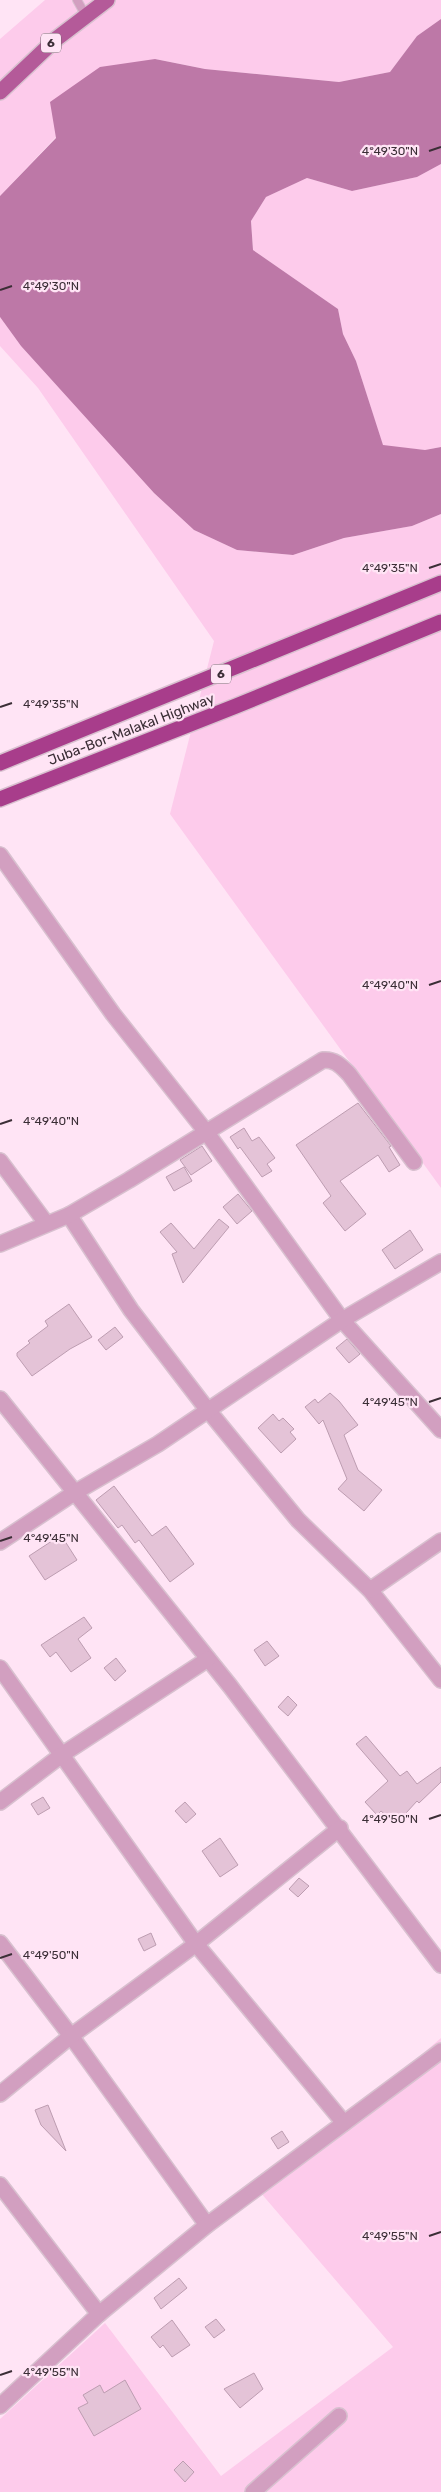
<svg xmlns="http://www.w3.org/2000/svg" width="441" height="2492" font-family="Rubik,sans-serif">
	<rect width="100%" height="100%" fill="#ffe4f5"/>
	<g fill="#fdcbeb">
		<path d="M45 0H441V19L417 36 390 72 339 82 205 69 155 59 56 137 0 196V39Z"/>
		<path d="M441 164V447L425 450 383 446 356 361 343 334 338 309 253 250 251 221 266 197 307 178 352 191 417 177Z"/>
		<path d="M0 317 21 346 154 493 194 530 237 550 293 555 344 538 412 526 441 514V1188L170 814 214 641 38 388 0 346Z"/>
		<path d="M441 2038V2492H0V2419L105 2323 221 2476 393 2347 260 2192Z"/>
	</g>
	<path fill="#bd78a7" d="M441 19V164L417 177 352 191 307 178 266 197 251 221 253 250 338 309 343 334 356 361 383 445 425 450 441 447V514L412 526 344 538 293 555 237 550 194 530 154 493 21 346 0 317V196L56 138 50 102 100 67 155 59 205 69 339 82 390 72 417 36Z"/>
	<g fill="#e4c3d7" stroke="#bd9db1">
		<path d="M358 1103 391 1146 389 1147 400 1165 389 1172 378 1155 340 1181 366 1214 345 1231 323 1203 331 1196 296 1145Z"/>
		<path d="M244 1128 252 1141 259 1137 275 1158 267 1164 272 1171 262 1177 240 1147 238 1149 230 1137Z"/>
		<path d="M202 1146 212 1161 191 1175 180 1160Z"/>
		<path d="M184 1167 192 1181 174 1191 166 1177Z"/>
		<path d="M238 1194 252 1211 237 1224 223 1207Z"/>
		<path d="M219 1219 229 1227 183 1283 172 1254 177 1252 160 1232 171 1223 194 1249Z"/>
		<path d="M410 1230 423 1250 395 1269 382 1250Z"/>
		<path d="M69 1304 92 1337 70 1349 32 1376 17 1356V1353L30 1343 28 1341 48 1326 45 1321Z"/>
		<path d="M115 1327 123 1337 106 1350 98 1340Z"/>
		<path d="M347 1339 360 1354 349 1363 336 1348Z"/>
		<path d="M330 1393 339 1401 358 1425 344 1435 358 1470 382 1490 364 1511 338 1489 347 1479 323 1420 319 1424 305 1407 315 1399 318 1403Z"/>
		<path d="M273 1414 279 1421 283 1418 294 1429 290 1432 296 1439 281 1453 258 1428Z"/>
		<path d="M114 1486 152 1536 166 1526 194 1564 170 1582 139 1540 135 1543 122 1525 118 1528 96 1500Z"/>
		<path d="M61 1535 77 1560 45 1580 29 1556Z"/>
		<path d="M84 1617 92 1628 78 1639 91 1658 71 1672 56 1652 50 1657 41 1645Z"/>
		<path d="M267 1641 279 1656 265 1666 254 1650Z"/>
		<path d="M116 1658 126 1671 115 1681 104 1668Z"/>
		<path d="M288 1696 297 1705 288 1716 278 1707Z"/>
		<path d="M366 1736 400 1776 407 1771 417 1784 441 1767V1782L419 1803 417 1801 396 1824 381 1811 377 1815 365 1802 388 1781 356 1744Z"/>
		<path d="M43 1797 50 1808 38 1815 31 1804Z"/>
		<path d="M185 1802 196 1814 186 1823 175 1811Z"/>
		<path d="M220 1838 238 1865 220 1877 202 1851Z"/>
		<path d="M299 1878 309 1886 298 1897 289 1889Z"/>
		<path d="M151 1933 156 1945 144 1951 138 1939Z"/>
		<path d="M48 2105 66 2151 41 2125 35 2110Z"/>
		<path d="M282 2131 289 2142 278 2149 271 2138Z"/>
		<path d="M179 2278 187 2288 161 2309 154 2298Z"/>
		<path d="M216 2319 225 2330 214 2338 205 2327Z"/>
		<path d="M172 2320 190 2345 172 2357 163 2345 160 2348 151 2337Z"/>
		<path d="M254 2373 263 2389 240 2408 224 2389Z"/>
		<path d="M125 2380 141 2409 94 2436 78 2408 88 2403 83 2395 100 2385 104 2393Z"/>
		<path d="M183 2461 194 2472 185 2482 174 2470Z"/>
	</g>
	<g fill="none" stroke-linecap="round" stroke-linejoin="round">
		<g stroke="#d8c0cf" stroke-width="10">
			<path id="lane" d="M77 0 86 16"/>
		</g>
		<g stroke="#d8c0cf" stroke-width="18">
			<g id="street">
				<path d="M0 855 113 1014 207 1133 342 1320 441 1430"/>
				<path d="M0 1161 46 1223"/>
				<path d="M69 1215 131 1310 203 1404 298 1520 370 1590 441 1680"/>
				<path d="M0 1244 69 1215 129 1180 323 1060C335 1059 341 1066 349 1074L414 1162"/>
				<path d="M0 1399 230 1686 441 1965"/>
				<path d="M0 1542 74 1493 158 1444 342 1320 441 1262"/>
				<path d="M370 1590 441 1541"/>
				<path d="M0 1668 196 1944 344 2123"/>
				<path d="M0 1802 63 1754 208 1659"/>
				<path d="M0 1943 71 2036 207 2225"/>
				<path d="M0 2094 71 2036 196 1944 340 1828"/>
				<path d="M0 2185 99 2314"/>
				<path d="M0 2406 99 2314 207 2225 441 2051"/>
				<path d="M253 2492 339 2416"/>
			</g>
		</g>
		<g stroke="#d8c0cf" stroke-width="18">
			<path id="primary" d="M0 92 56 39 107 0"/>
		</g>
		<g stroke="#d8c0cf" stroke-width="18">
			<g id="highway">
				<path d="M0 763 441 583"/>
				<path d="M0 799 236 706 441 622"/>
			</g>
		</g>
		<use href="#lane" stroke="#d29fc0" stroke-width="8"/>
		<use href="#street" stroke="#d29fc0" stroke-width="15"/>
		<use href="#primary" stroke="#b45a99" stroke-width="15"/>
		<use href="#highway" stroke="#a83d8b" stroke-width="15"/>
	</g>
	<path fill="none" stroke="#3b2e36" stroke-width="2" d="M429 151 441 147M0 290 12 286M429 568 441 564M0 707 12 703M429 985 441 981M0 1124 12 1120M429 1402 441 1398M0 1541 12 1537M429 1819 441 1815M0 1958 12 1954M429 2236 441 2232M0 2375 12 2371"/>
	<g text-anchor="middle" stroke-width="4.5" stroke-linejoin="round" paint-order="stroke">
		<g fill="#ffe4f5" stroke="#76656f" stroke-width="1">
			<rect x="41" y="33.5" width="20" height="19" rx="4"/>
			<rect x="211" y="664.5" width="20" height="19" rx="4"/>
		</g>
		<g font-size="12" font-weight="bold" fill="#3b2e36">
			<text x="51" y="47">6</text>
			<text x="221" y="678">6</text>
		</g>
		<g font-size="14" fill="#3b2e36" stroke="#ffe4f5">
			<text transform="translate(131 729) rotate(-21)" y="5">Juba-Bor-Malakal Highway</text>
		</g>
	</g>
	<g font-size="12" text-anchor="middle" fill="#3b2e36" stroke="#ffe4f5" stroke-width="4.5" stroke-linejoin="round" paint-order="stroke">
		<text x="390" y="155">4°49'30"N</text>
		<text x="51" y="290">4°49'30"N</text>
		<text x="390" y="572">4°49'35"N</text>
		<text x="51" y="708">4°49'35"N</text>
		<text x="390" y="989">4°49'40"N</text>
		<text x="51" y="1125">4°49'40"N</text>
		<text x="390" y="1406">4°49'45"N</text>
		<text x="51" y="1542">4°49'45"N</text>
		<text x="390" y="1823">4°49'50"N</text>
		<text x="51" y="1959">4°49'50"N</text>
		<text x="390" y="2240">4°49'55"N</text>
		<text x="51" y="2376">4°49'55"N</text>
	</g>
</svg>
